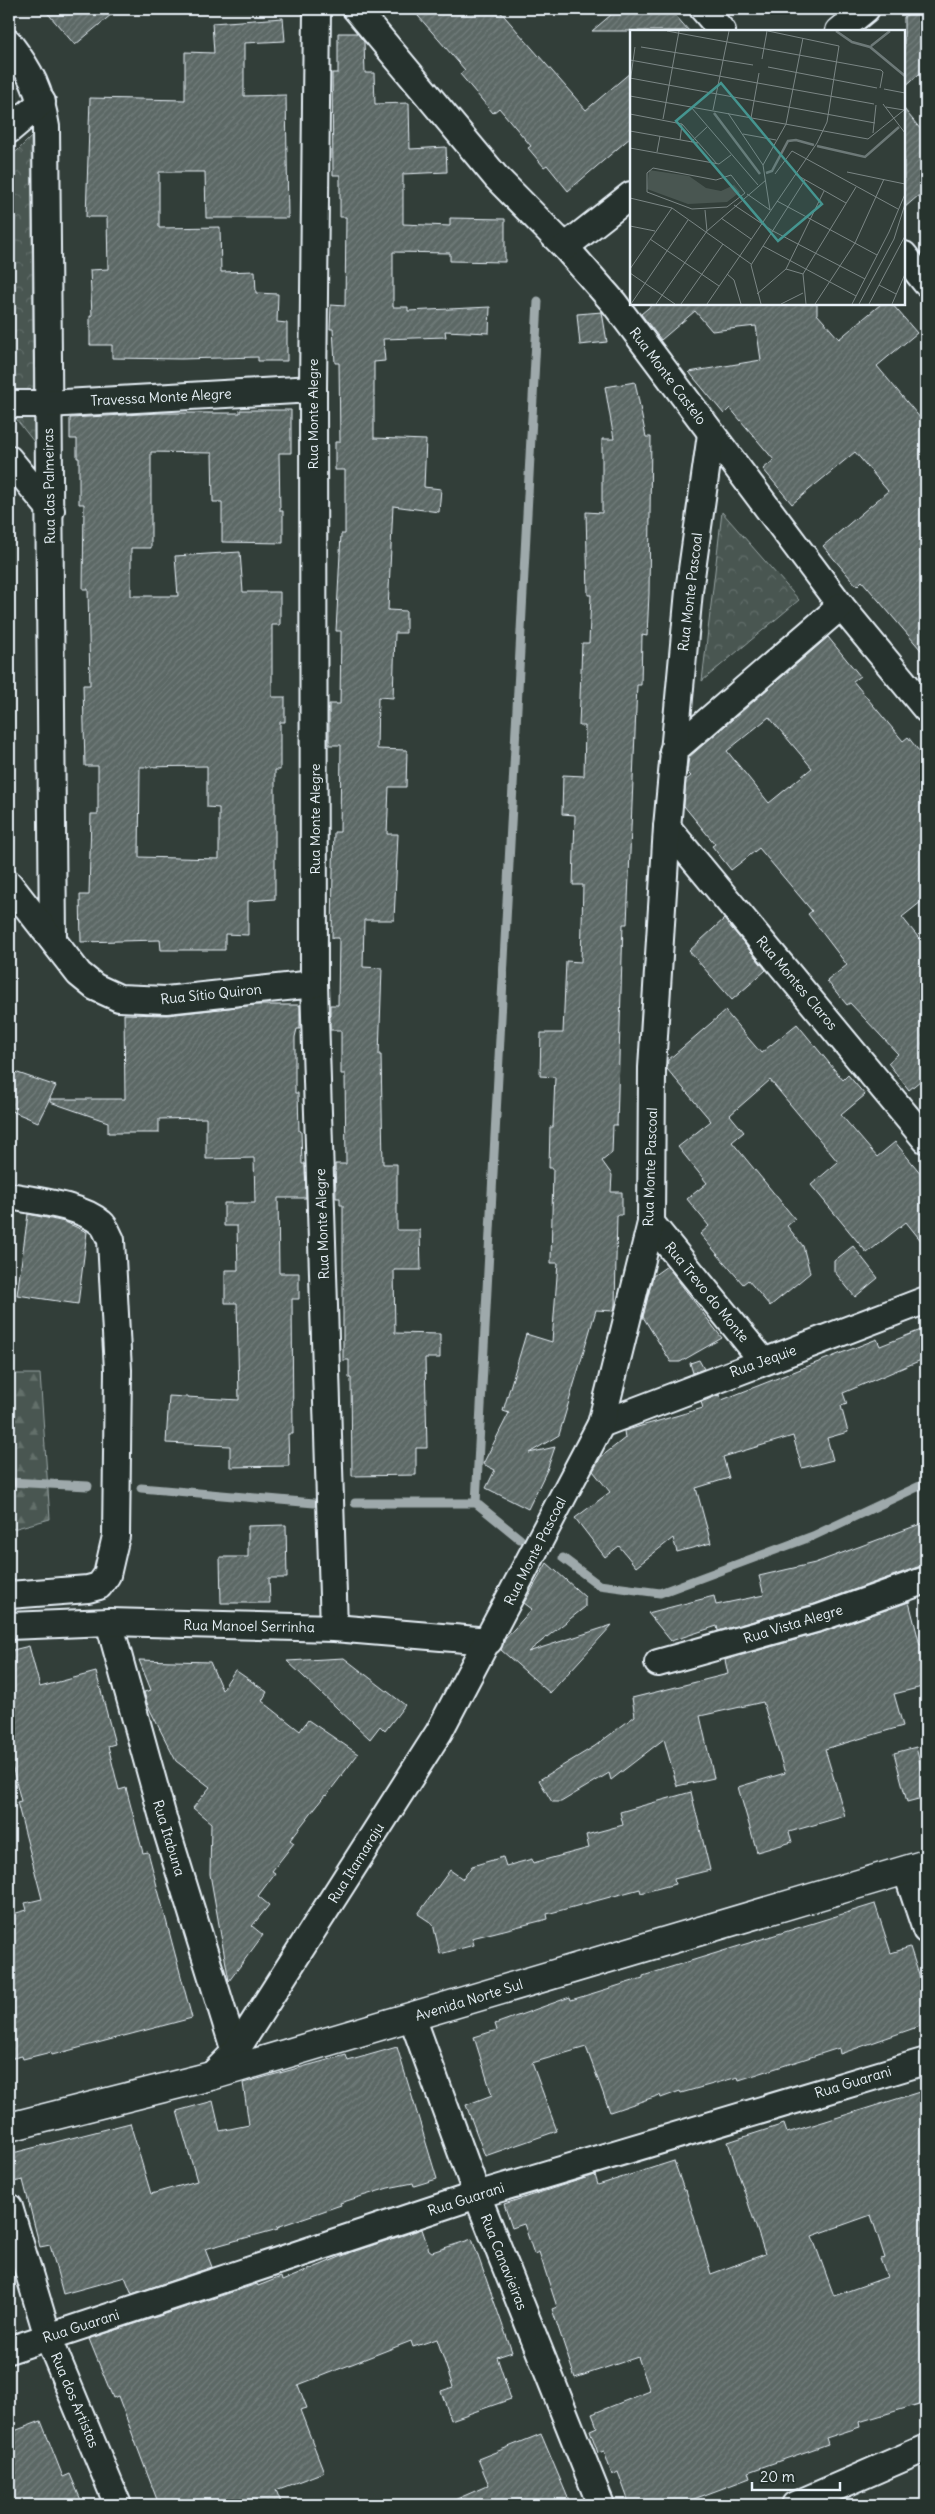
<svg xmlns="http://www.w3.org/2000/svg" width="935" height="2514" font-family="Delius,sans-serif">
	<defs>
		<pattern id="forest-firs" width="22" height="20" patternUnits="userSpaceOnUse" patternTransform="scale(1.25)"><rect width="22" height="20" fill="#495651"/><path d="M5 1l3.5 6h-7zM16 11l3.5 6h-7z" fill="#636f6b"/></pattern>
		<pattern id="park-crowns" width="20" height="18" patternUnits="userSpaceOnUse" patternTransform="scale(1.25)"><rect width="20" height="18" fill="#495651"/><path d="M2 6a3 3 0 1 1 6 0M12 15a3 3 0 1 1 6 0" fill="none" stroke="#636f6b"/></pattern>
		<pattern id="building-hatch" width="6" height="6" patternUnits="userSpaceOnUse" patternTransform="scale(1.25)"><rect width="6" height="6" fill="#5c6865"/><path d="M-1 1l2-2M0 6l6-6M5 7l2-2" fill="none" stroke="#737e7c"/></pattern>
	</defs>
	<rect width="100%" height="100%" fill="#323e39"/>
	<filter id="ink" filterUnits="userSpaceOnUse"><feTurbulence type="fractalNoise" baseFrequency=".02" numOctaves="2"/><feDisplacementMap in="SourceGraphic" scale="10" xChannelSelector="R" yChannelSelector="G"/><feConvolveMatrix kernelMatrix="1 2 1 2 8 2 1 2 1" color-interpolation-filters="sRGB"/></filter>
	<g filter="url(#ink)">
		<path fill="url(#forest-firs)" stroke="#98a4a4" d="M9 1374H40L50 1519 9 1530Z"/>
		<g fill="url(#park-crowns)" stroke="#98a4a4">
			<path d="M31 137 34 442 9 410V159Z"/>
			<path d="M722 512 799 600 702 681Z"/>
		</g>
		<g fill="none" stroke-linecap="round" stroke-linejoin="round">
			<g stroke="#9ea9ab" stroke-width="9">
				<path d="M9 1482 88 1486"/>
				<path d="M141 1488 314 1503"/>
				<path d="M355 1503H476L520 1539"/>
				<path d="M476 1503 538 301"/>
				<path d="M563 1558 599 1585 660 1593 813 1536 926 1483"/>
			</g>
		</g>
		<g fill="url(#building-hatch)" stroke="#e8f1f8" fill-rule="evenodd">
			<path d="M44 9H118L75 45Z"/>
			<path d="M412 9H498L586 110 631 72V137L568 191 547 165 544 167 528 148 531 146 499 108 493 113 460 74 465 70Z"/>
			<path d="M618 9H670L689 31H592Z"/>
			<path d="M913 9H926V68L904 87V17Z"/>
			<path d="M283 18 285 41 244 43V96L286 95 288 218H206L205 172H159V228L220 227 221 272 255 271 256 293 278 294 277 322 287 323V361H258V357L181 359 112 358V345H90V316H92L90 270 108 269 107 217H86L90 98 185 100V52L214 53 212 23Z"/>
			<path d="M338 33H357L364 42 365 73H374L375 104 409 103 410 149 446 147 447 172 403 174V224L450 226V218L505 219V262L450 261V253L393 252V307H408V311L490 307 489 333 445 331 446 337 383 339 385 361 374 362V438L426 440 424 487 441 489 439 512 393 506 388 610 406 611V633H395L393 698 378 697 377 749 407 750 406 787H389L387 834H398L394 920H364L363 967 382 968 379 1055H381L383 1164H397V1230H420L421 1270H394L395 1333 440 1334V1358H425L427 1448H416V1475L352 1476 351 1378H349V1360H343V1205H340V1198H336L335 1164H346L345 1074H341V1030H330V1005H338L339 938H332L333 868 334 832H340L341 745H329V704H340L341 631H336L337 612 341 534H345V470H335V442H340L339 363H335L333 329H330L331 305 345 306 346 217H340V175H333L332 73H338Z"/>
			<path d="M904 109 926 136V189L904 208Z"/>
			<path d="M653 304H817V314L839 339 881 304H892L917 333 877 366 926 425V656L862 581 857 586 823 546 888 491 855 452 792 504 763 469 774 460 730 408 724 414 689 372 761 360 756 326 712 331 695 311 661 340 641 314Z"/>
			<path d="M602 312 607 342 580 345 577 314Z"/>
			<path d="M635 382 646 437H651L649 594 647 636 642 635 641 685H637L627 924H623L617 1125H613L612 1153 602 1161 612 1175 611 1192H622V1215H617L615 1306 614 1311 596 1310 559 1435 529 1453 555 1447 547 1470 528 1509 486 1488 495 1470 483 1464 509 1413 503 1411 526 1334 552 1342 558 1263H551L553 1168H549L550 1127H553L555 1077 540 1076 541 1033H563L566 961 581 962 583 885H573L575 815 562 814 563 775 584 776 585 726H579L582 643H589L591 595H588L586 512 602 513V439H614L605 387Z"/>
			<path d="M240 410H291V453H279L280 511H283V543L222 542V502H213L212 453 151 452V548H131V596H178L175 556 240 552 243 592H280V625H272V697H285V722H280V770H275V899L248 901V935L225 934V950H161L160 940 81 942 80 895H89L91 814H98V766H85L83 685H90L88 589H83L84 504H79V458H77V439H70V418L159 413H240ZM207 766V807L219 808V859L139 857 140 767Z"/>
			<path d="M828 637 860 676 853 681 903 741 908 737 926 760V898L902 917 926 947V1076L909 1090 888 1063 898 1054 850 1003 847 1005 827 981 847 965 808 914 812 911 759 848 731 870 712 846 715 844 684 806 686 780 691 776 687 772 689 757ZM769 717 812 768 769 803 727 751Z"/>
			<path d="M724 919 766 970 732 1000 689 951Z"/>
			<path d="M255 1005H300V1029H297L295 1037V1093H298L299 1131H301L302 1164H305L306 1198H278L279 1273H299V1299H292L293 1434H288L289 1466 230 1467V1446L166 1443 169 1396 239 1400 237 1303H225V1270H238L237 1226H224V1203H255L254 1158 206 1159V1118L159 1119V1133H108V1122L50 1102V1099H125L124 1014 167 1015Z"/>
			<path d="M725 1011 761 1053 797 1024 843 1080 848 1075 865 1095 841 1115 877 1157 895 1142 926 1180V1247L906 1222 867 1253 811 1185 838 1162 770 1080 730 1115 744 1132 732 1142 795 1219 787 1226 803 1246 810 1273 770 1306 748 1280 743 1284 718 1255 700 1234 709 1226 687 1199 707 1183 678 1147 711 1121 667 1069 668 1060Z"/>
			<path d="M9 1070 56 1086 38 1122 9 1110Z"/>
			<path d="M28 1214 65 1222 87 1232 78 1304 17 1295Z"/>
			<path d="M853 1246 878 1278 855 1297 834 1271V1261Z"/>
			<path d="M667 1266 722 1338 680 1362H671L643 1317 653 1276Z"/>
			<path d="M926 1328V1358L843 1393 847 1404 841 1406 848 1432 827 1438 833 1460 802 1468 793 1436 723 1457 729 1478 696 1488 711 1543 677 1552 673 1538 636 1567 619 1546 605 1557 575 1518 610 1492 593 1471 601 1457 625 1438 624 1431 703 1408 701 1402 719 1395 722 1400 877 1339 880 1346Z"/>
			<path d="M699 1360 704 1369 693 1373 690 1363Z"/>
			<path d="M926 1522V1564L814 1604 718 1631 717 1626 671 1641 648 1613 714 1596 716 1605 764 1595 759 1576 815 1563Z"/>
			<path d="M286 1525 287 1578H269L270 1603H221L220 1557H248V1526Z"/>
			<path d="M547 1563 585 1597V1607L528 1652 612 1625 550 1693 501 1650 505 1639 532 1609 524 1603Z"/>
			<path d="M909 1602 920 1645 926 1643V1686L894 1694 903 1726 825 1749 845 1816 789 1832 792 1842 757 1852 738 1787 785 1773 763 1702 700 1716 714 1778 677 1786 664 1739 611 1780 609 1773 561 1802H552L539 1780 595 1746 635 1716 632 1698 728 1674 725 1660 823 1632Z"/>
			<path d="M29 1646 40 1687 96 1672 115 1744 108 1746 119 1790 126 1788 143 1853 148 1852 192 2018 52 2055 51 2052 23 2059 22 2056 9 2059V1915L27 1910 25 1903 42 1899 17 1802 21 1801 9 1754V1651Z"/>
			<path d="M344 1658 405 1705 385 1731 380 1726 370 1739 287 1661Z"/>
			<path d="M139 1660 210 1662 222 1690 235 1670 267 1692 262 1701 300 1731 308 1720 358 1754 326 1796 325 1795 290 1840 294 1843 272 1871 275 1873 258 1896 269 1905 252 1926 263 1935 229 1981 210 1874 211 1823 193 1808 210 1787 176 1761 148 1706 144 1692 151 1690Z"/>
			<path d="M916 1747 926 1788V1797L907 1802 894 1753Z"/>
			<path d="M691 1792 710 1870 674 1879 675 1884 641 1893 640 1889 547 1914 548 1919 472 1938 474 1945 440 1954 433 1924 418 1914 450 1870 463 1879 472 1866 503 1857 506 1866 532 1859 533 1863 589 1848 586 1835 623 1825 620 1812Z"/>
			<path d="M875 1904 891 1953 910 1947 926 1997V2024L840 2054 839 2048 739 2080 738 2077 681 2093 680 2091 661 2098 660 2095 610 2112 586 2047 532 2063 557 2131 485 2156 466 2105 492 2095 474 2037 497 2030 495 2024 570 1997 571 2000 643 1978V1976L668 1968Z"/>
			<path d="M397 2047 437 2179 414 2186 413 2183 388 2188 340 2203 341 2205 277 2227 278 2229 205 2249 212 2267 132 2294 125 2277 63 2294 50 2245 40 2247 23 2180 9 2183V2154L130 2123 151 2194 197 2181 177 2111 213 2101 220 2131 249 2125 243 2083 346 2055 348 2061Z"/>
			<path d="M926 2090V2402L859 2422 860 2427 826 2438 828 2444 748 2472 750 2478 678 2505H630L618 2472 612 2475 604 2451 598 2453 590 2430 597 2427 592 2414 650 2391 638 2357 575 2378 552 2309 557 2307 539 2252 534 2254 524 2224 512 2228 504 2204 595 2175 598 2185 674 2161 684 2190H686L711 2274 765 2254 728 2142 784 2124 787 2133ZM871 2215 885 2258 880 2259 887 2277 834 2296 812 2236Z"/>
			<path d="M422 2229 429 2250 432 2252 472 2239 512 2352 497 2357 511 2399 451 2420 441 2391 453 2387 437 2339 413 2347 411 2341 298 2385 307 2408 300 2410 324 2472 276 2490 282 2505H159L118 2396 113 2398 89 2339 257 2284 258 2286 281 2277 282 2281 352 2252Z"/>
			<path d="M41 2421 63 2477 70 2474 83 2505H9V2433Z"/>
			<path d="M541 2434 571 2505H443L489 2485 478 2459Z"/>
		</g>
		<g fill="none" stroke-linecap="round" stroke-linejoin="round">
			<g stroke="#e8f1f8" stroke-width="30">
				<g id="minor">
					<path d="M317 9 313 389 314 984 334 1628"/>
					<path d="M356 9 496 177 565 247 614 303 841 606 926 709"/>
					<path d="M703 9 722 31"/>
					<path d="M839 31 866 9"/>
					<path d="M9 43C31 72 40 90 46 127L53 940"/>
					<path d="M9 130 42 102"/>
					<path d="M565 247 631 195"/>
					<path d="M904 255 926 283"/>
					<path d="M9 404H47L313 389"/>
					<path d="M9 459 51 510"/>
					<path d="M673 751 841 606"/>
					<path d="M667 827 926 1140"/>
					<path d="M9 884 79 974 95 987 119 998 166 1000 314 984"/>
					<path d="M9 1196C36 1201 80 1205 101 1223 106 1227 108 1235 111 1240L118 1370 116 1536 107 1575 99 1586 88 1589 9 1595"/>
					<path d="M651 1223 763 1361"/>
					<path d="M601 1424 926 1300"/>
					<path d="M109 1622 165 1825 235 2052"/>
					<path d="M9 1626 109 1622 334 1628 489 1641"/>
					<path d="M658 1663 819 1618 926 1580"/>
					<path d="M906 1870 926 1930"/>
					<path d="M412 2017 477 2195 601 2505"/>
					<path d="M211 2076 235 2052 439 1732 601 1424 651 1223 652 1068 667 827 689 591 711 434"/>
					<path d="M9 2207 48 2337 118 2505"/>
					<path d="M9 2350 477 2195 926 2061"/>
					<path d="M795 2505 926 2448"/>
				</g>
			</g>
			<g stroke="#e8f1f8" stroke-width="31">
				<path id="tertiary" d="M9 2127 211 2076 926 1864"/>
			</g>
			<use href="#minor" stroke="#26332d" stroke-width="26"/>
			<use href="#tertiary" stroke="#26332d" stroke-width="28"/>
		</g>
	</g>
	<g text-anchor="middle" stroke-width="5" stroke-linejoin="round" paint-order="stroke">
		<g font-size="14" fill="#e8f1f8" stroke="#26332d">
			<text transform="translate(668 376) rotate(53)" y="5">Rua Monte Castelo</text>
			<text transform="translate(161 397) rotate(-3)" y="5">Travessa Monte Alegre</text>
			<text transform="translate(313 414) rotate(-90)" y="5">Rua Monte Alegre</text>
			<text transform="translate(49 486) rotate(-91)" y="5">Rua das Palmeiras</text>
			<text transform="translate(690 592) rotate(-83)" y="5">Rua Monte Pascoal</text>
			<text transform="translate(315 819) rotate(-90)" y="5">Rua Monte Alegre</text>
			<text transform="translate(797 983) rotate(50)" y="5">Rua Montes Claros</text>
			<text transform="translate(211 994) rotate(-6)" y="5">Rua Sítio Quiron</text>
			<text transform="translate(650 1167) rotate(-88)" y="5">Rua Monte Pascoal</text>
			<text transform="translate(322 1224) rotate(-92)" y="5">Rua Monte Alegre</text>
			<text transform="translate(707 1292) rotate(51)" y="5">Rua Trevo do Monte</text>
			<text transform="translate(763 1361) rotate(-20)" y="5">Rua Jequie</text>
			<text transform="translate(535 1551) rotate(-63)" y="5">Rua Monte Pascoal</text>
			<text transform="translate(793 1624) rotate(-17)" y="5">Rua Vista Alegre</text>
			<text transform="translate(249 1626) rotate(1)" y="5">Rua Manoel Serrinha</text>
			<text transform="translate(169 1838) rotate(73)" y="5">Rua Itabuna</text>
			<text transform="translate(356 1863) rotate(-58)" y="5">Rua Itamaraju</text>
			<text transform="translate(469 2000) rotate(-17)" y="5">Avenida Norte Sul</text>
			<text transform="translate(853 2082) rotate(-17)" y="5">Rua Guarani</text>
			<text transform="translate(466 2199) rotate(-18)" y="5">Rua Guarani</text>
			<text transform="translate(504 2262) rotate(68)" y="5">Rua Canavieiras</text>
			<text transform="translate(81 2326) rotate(-18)" y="5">Rua Guarani</text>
			<text transform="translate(75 2400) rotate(67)" y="5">Rua dos Artistas</text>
		</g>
	</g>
	<g transform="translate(630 30)">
		<rect width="275" height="275" fill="#323e39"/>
		<path d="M19 140 59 146 76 158 91 161 104 155 110 162 97 172 58 174 17 159Z" fill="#495651"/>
		<path fill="none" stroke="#6d7978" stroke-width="2.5" d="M206 1 222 12 240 17 275 46M241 16 260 1M84 83 130 144M187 116 235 127 269 97M136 143 142 141 158 111 166 110 184 115"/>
		<path fill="none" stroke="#7b8685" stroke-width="1" d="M37 1 251 40 253 42 250 58M11 17 123 35M132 29 137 1M0 30 244 74M138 37 247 58M0 48 245 93M0 53 5 17M254 59 275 63M0 66 238 109 274 80M253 74 275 103M61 77 128 155M256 77 274 80M83 80 99 1M98 83 133 135 140 180M0 84 52 94 87 134M121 88 129 43M33 89 49 1M0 101 68 113M243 103 246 75M113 104 146 110M50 110 52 94M61 112 77 97M0 118 89 134 101 125M27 122 30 106M133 135 156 94 173 8M23 138 86 150 101 145 115 163 97 177 62 179 17 162V143ZM217 142 275 154M145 144 162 121 268 179M165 144 216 173M117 164 140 180M0 168 42 178 121 234M147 171 247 225M104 175 143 201 235 249M75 180 77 201M91 188 121 209M0 196 25 201M20 209 89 256M133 216 226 266M0 239 42 178M156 239 173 244M0 243 45 274M97 244 104 250 111 274M249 255 266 264M127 264 156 239 194 161M1 274 58 190M26 274 77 201 136 150M51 274 93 214M77 274 187 113 197 92 209 16 138 1M131 274 121 235 175 150M151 274 173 263M176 274 173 244 226 157M185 274 225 213 254 149M222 274 259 202 275 164M229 274 264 209 275 174M239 274 275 206M262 274 275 244"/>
		<path fill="#459590" fill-opacity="0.15" stroke="#459590" stroke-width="2.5" d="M91 53 192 174 148 211 46 91Z"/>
		<rect width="275" height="275" fill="none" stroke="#e8f1f8" stroke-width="2.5"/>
	</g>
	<rect width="935" height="2514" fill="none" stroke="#26332d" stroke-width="30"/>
	<rect x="15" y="15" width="905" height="2484" fill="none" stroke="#e8f1f8" stroke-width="2" filter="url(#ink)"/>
	<path d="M752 2482v8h88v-8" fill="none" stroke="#e8f1f8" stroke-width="2.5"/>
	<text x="760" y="2482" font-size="15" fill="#e8f1f8" stroke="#26332d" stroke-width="4" paint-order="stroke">20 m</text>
</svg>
